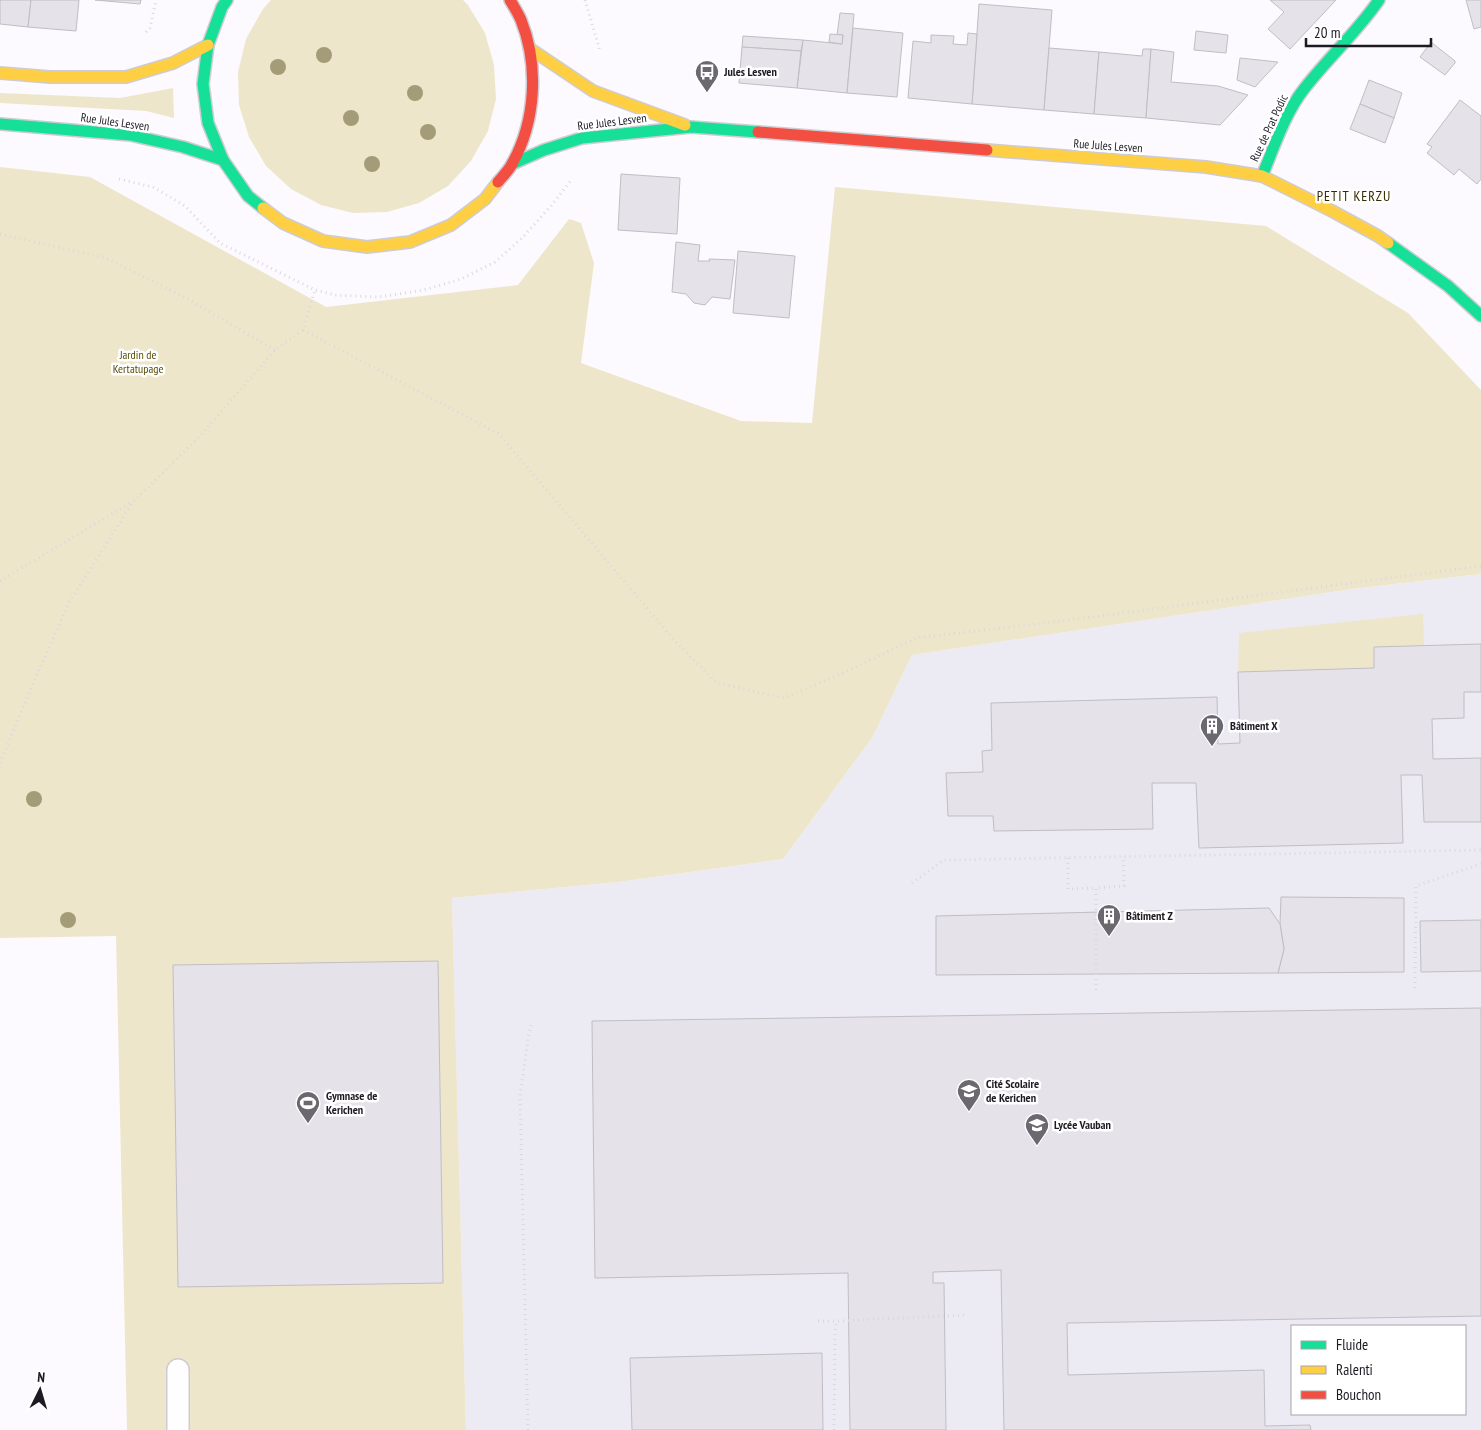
<svg xmlns="http://www.w3.org/2000/svg" width="1481" height="1430" font-family="'PT Sans Narrow',sans-serif">
	<rect width="100%" height="100%" fill="#fcfafe"/>
	<path fill="#eceaf3" fill-rule="evenodd" d="M1481 574V1430H466L452 898 618 882 783 859 872 738 912 655 1352 589ZM1292 1326H1465V1414H1292Z"/>
	<g fill="#eee6ca">
		<path d="M271 0H463L468 5 485 33 494 65 496 99 488 131 471 161 448 186 419 203 387 212 353 213 321 205 291 189 266 166 249 137 239 105 238 72 246 39 263 9Z"/>
		<path d="M173 88 174 118 146 111 0 103V93L120 98Z"/>
		<path d="M0 167 90 177 326 307 518 285 569 219 581 223 594 263 581 363 741 421 812 423 835 187 1266 226 1408 313 1481 390V574L1352 589 912 655 872 738 783 859 618 882 452 898 466 1430H127L116 936 0 938Z"/>
		<path d="M1423 614 1424 646 1374 668 1238 672 1239 633Z"/>
	</g>
	<g fill="#e5e2ea" stroke="#c0bdc4">
		<path d="M0 0H31L28 27 0 24Z"/>
		<path d="M31 0H79L76 31 28 27Z"/>
		<path d="M95 0H141L140 4Z"/>
		<path d="M1270 0H1336L1290 49 1268 29 1284 12Z"/>
		<path d="M1466 0H1481V27L1474 29Z"/>
		<path d="M979 4 1052 10 1044 110 972 104Z"/>
		<path d="M840 13 854 14 847 93 797 88 803 40 842 44 843 35H837Z"/>
		<path d="M853 28 903 33 897 97 847 93Z"/>
		<path d="M1196 31 1228 35 1226 53 1194 50Z"/>
		<path d="M968 33 977 34 972 104 908 98 913 41 931 43V35L954 36 953 44 967 45Z"/>
		<path d="M830 34 843 35 842 44 829 42Z"/>
		<path d="M743 36 803 40 801 51 742 47Z"/>
		<path d="M1431 42 1455 61V63L1445 75 1420 57Z"/>
		<path d="M742 47 801 51 797 88 739 83Z"/>
		<path d="M1049 48 1099 52 1094 114 1044 110Z"/>
		<path d="M1143 49H1151L1146 118 1094 114 1099 52 1142 56Z"/>
		<path d="M1151 49 1174 52 1171 82 1218 86 1248 95 1220 125 1146 118Z"/>
		<path d="M1240 58 1278 62 1255 87 1237 80Z"/>
		<path d="M1369 80 1402 93 1394 118 1360 104Z"/>
		<path d="M1460 100 1481 116V179L1477 184 1459 169 1454 175 1427 153 1432 147 1427 144Z"/>
		<path d="M1360 104 1394 118 1385 143 1350 129Z"/>
		<path d="M621 174 680 178 677 234 618 230Z"/>
		<path d="M676 242 700 245 698 261H710L709 259 735 260 730 299 712 297 705 305 694 303 686 294 672 292Z"/>
		<path d="M738 251 795 256 789 318 733 313Z"/>
		<path d="M1481 644V692H1464V718L1432 719 1433 759 1481 758V822H1424L1422 775H1401L1403 843 1199 848 1196 783H1152L1153 829 994 831 993 816H948L946 773 983 772 982 751 992 750 991 703 1217 697 1218 744 1240 743 1238 672 1374 668V647Z"/>
		<path d="M1281 897 1404 898V972L1278 973 1284 949 1280 924Z"/>
		<path d="M1269 908 1280 924 1284 949 1278 973 936 975V916Z"/>
		<path d="M1481 920V971L1421 972 1420 921Z"/>
		<path d="M438 961 443 1283 178 1287 173 965Z"/>
		<path d="M1481 1008V1316L1067 1323 1068 1375 1264 1370 1265 1426 1310 1425 1311 1430H1004L1001 1270 933 1272V1283H944L946 1430H850L848 1273 595 1278 592 1021Z"/>
		<path d="M822 1353 823 1430H632L630 1358Z"/>
	</g>
	<g fill="none" stroke-linecap="round" stroke-linejoin="round">
		<g stroke="#ceccd3" stroke-width="24">
			<path id="lane" d="M178 1370V1430"/>
		</g>
		<g stroke="#ceccd3" stroke-width="14">
			<g id="fast">
				<path d="M227 0 222 7 208 45 203 84 208 123 223 160 248 196 263 208"/>
				<path d="M0 124 130 135 183 147 223 160"/>
				<path d="M512 164 544 150 582 138 691 127 758 132"/>
				<path d="M1262 176C1274 147 1285 113 1304 89 1328 58 1357 32 1379 0"/>
				<path d="M1388 243 1448 286 1481 316"/>
			</g>
		</g>
		<g stroke="#ceccd3" stroke-width="14">
			<g id="slow">
				<path d="M529 48 593 91 685 125"/>
				<path d="M0 73 50 77H126L173 63 208 45"/>
				<path d="M987 150 1206 167 1262 176 1332 211 1378 236 1388 243"/>
				<path d="M263 208 283 223 323 241 367 247 410 242 451 225 485 199 498 182"/>
			</g>
		</g>
		<g stroke="#ceccd3" stroke-width="14">
			<g id="jam">
				<path d="M758 132 987 150"/>
				<path d="M498 182C503 176 509 170 512 164 536 121 539 65 521 20 518 13 514 7 510 0"/>
			</g>
		</g>
		<g stroke="#d9d9da" stroke-width="3" stroke-dasharray="1 4" stroke-linecap="butt">
			<path d="M585 0 600 51"/>
			<path d="M146 32 150 28 156 0"/>
			<path d="M119 179 153 187 185 206 220 243 315 290 336 295 378 297 424 290 461 279 495 262 522 238 551 206 572 179"/>
			<path d="M0 234 106 258 184 297 275 350"/>
			<path d="M303 330 499 434 675 641 717 683 784 698 854 668 916 638 1053 622 1481 566"/>
			<path d="M0 581 130 503"/>
			<path d="M0 763 35 679 70 601 133 502 199 437 275 350 303 330 315 290"/>
			<path d="M1068 858V889L1096 888"/>
			<path d="M912 883 944 860 1481 850"/>
			<path d="M1415 988 1416 886 1481 864"/>
			<path d="M1096 990V888L1124 886 1123 856"/>
			<path d="M818 1321H837L967 1315"/>
			<path d="M528 1430 520 1096 528 1039 531 1025"/>
			<path d="M834 1430 835 1332 837 1321"/>
		</g>
		<use href="#lane" stroke="#fffeff" stroke-width="21"/>
		<use href="#fast" stroke="#16e098" stroke-width="11"/>
		<use href="#slow" stroke="#ffcf43" stroke-width="11"/>
		<use href="#jam" stroke="#f24e42" stroke-width="11"/>
	</g>
	<g fill="#a49b78">
		<circle cx="324" cy="55" r="8"/>
		<circle cx="278" cy="67" r="8"/>
		<circle cx="415" cy="93" r="8"/>
		<circle cx="351" cy="118" r="8"/>
		<circle cx="428" cy="132" r="8"/>
		<circle cx="372" cy="164" r="8"/>
		<circle cx="34" cy="799" r="8"/>
		<circle cx="68" cy="920" r="8"/>
	</g>
	<defs>
		<g id="bus-pin" transform="scale(1.25)"><path d="M0 17L-7.5 6A9.5 9.5 0 1 1 7.5 6Z" fill="#6b6870" stroke="#fff"/><path d="M-5-6H5V4H4V6H2V4H-2V6H-4V4H-5ZM-3.5-4V0h7V-4ZM-3.5 1.2v1.5H-2V1.2ZM2 1.2v1.5H3.5V1.2Z" fill="#fff"/></g>
		<g id="building-pin" transform="scale(1.25)"><path d="M0 17L-7.5 6A9.5 9.5 0 1 1 7.5 6Z" fill="#6b6870" stroke="#fff"/><path d="M-4-6H4V6H1V3H-1V6H-4ZM-2.5-4.3h1.7v1.8h-1.7ZM.8-4.3h1.7v1.8H.8ZM-2.5-1h1.7V.8h-1.7ZM.8-1h1.7V.8H.8Z" fill="#fff"/></g>
		<g id="school-pin" transform="scale(1.25)"><path d="M0 17L-7.5 6A9.5 9.5 0 1 1 7.5 6Z" fill="#6b6870" stroke="#fff"/><path d="M0-5L7-2L0 1L-7-2ZM-4 1L0 2.5L4 1V4Q0 6-4 4Z" fill="#fff"/></g>
		<g id="stadium-pin" transform="scale(1.25)"><path d="M0 17L-7.5 6A9.5 9.5 0 1 1 7.5 6Z" fill="#6b6870" stroke="#fff"/><path d="M0-5a6.5 5 0 1 0 0 10a6.5 5 0 1 0 0-10ZM-3.5-1.8h7v3.6h-7Z" fill="#fff"/></g>
	</defs>
	<g fill-rule="evenodd">
		<use href="#bus-pin" x="707" y="72"/>
		<use href="#building-pin" x="1212" y="726"/>
		<use href="#building-pin" x="1109" y="916"/>
		<use href="#school-pin" x="969" y="1091"/>
		<use href="#stadium-pin" x="308" y="1103"/>
		<use href="#school-pin" x="1037" y="1125"/>
	</g>
	<g text-anchor="middle" stroke-width="5" stroke-linejoin="round" paint-order="stroke">
		<g font-size="12" font-weight="bold" fill="#1d1a24" stroke="#fff" text-anchor="start">
			<text x="724" y="76">Jules Lesven</text>
			<text x="1230" y="730">Bâtiment X</text>
			<text x="1126" y="920">Bâtiment Z</text>
			<text x="986" y="1088">Cité Scolaire<tspan x="986" dy="14">de Kerichen</tspan></text>
			<text x="326" y="1100">Gymnase de<tspan x="326" dy="14">Kerichen</tspan></text>
			<text x="1054" y="1129">Lycée Vauban</text>
		</g>
		<g font-size="12" fill="#1d1a24" stroke="#fff">
			<text transform="translate(115 122) rotate(8)" y="4">Rue Jules Lesven</text>
			<text transform="translate(612 122) rotate(-7)" y="4">Rue Jules Lesven</text>
			<text transform="translate(1269 128) rotate(-65)" y="4">Rue de Prat Podic</text>
			<text transform="translate(1108 146) rotate(4)" y="4">Rue Jules Lesven</text>
		</g>
		<g font-size="12" fill="#5c4e0a" stroke="#fff">
			<text x="138" y="359">Jardin de<tspan x="138" dy="14">Kertatupage</tspan></text>
		</g>
		<g font-size="14" letter-spacing="1" fill="#342b00" stroke="#fff">
			<text x="1354" y="201">PETIT KERZU</text>
		</g>
	</g>
	<rect x="1291" y="1325" width="175" height="90" fill="#ffffff" stroke="#a5a3a7"/>
	<rect x="1301" y="1341" width="25" height="8" fill="#16e098" stroke="#a5a3a7"/>
	<text x="1336" y="1350" font-size="15" fill="#1d1a24">Fluide</text>
	<rect x="1301" y="1366" width="25" height="8" fill="#ffcf43" stroke="#a5a3a7"/>
	<text x="1336" y="1375" font-size="15" fill="#1d1a24">Ralenti</text>
	<rect x="1301" y="1391" width="25" height="8" fill="#f24e42" stroke="#a5a3a7"/>
	<text x="1336" y="1400" font-size="15" fill="#1d1a24">Bouchon</text>
	<g transform="translate(40 1390) rotate(5)" stroke="#ffffff" stroke-width="4" paint-order="stroke">
	<path d="M0-4L9 19L0 12L-9 19Z" fill="#1d1a24"/>
	<text y="-8" font-size="14" font-weight="bold" text-anchor="middle" fill="#1d1a24">N</text>
	</g>
	<path d="M1306 38v8h125v-8" fill="none" stroke="#1d1a24" stroke-width="2.5"/>
	<text x="1314" y="38" font-size="15" fill="#1d1a24" stroke="#ffffff" stroke-width="4" paint-order="stroke">20 m</text>
</svg>
